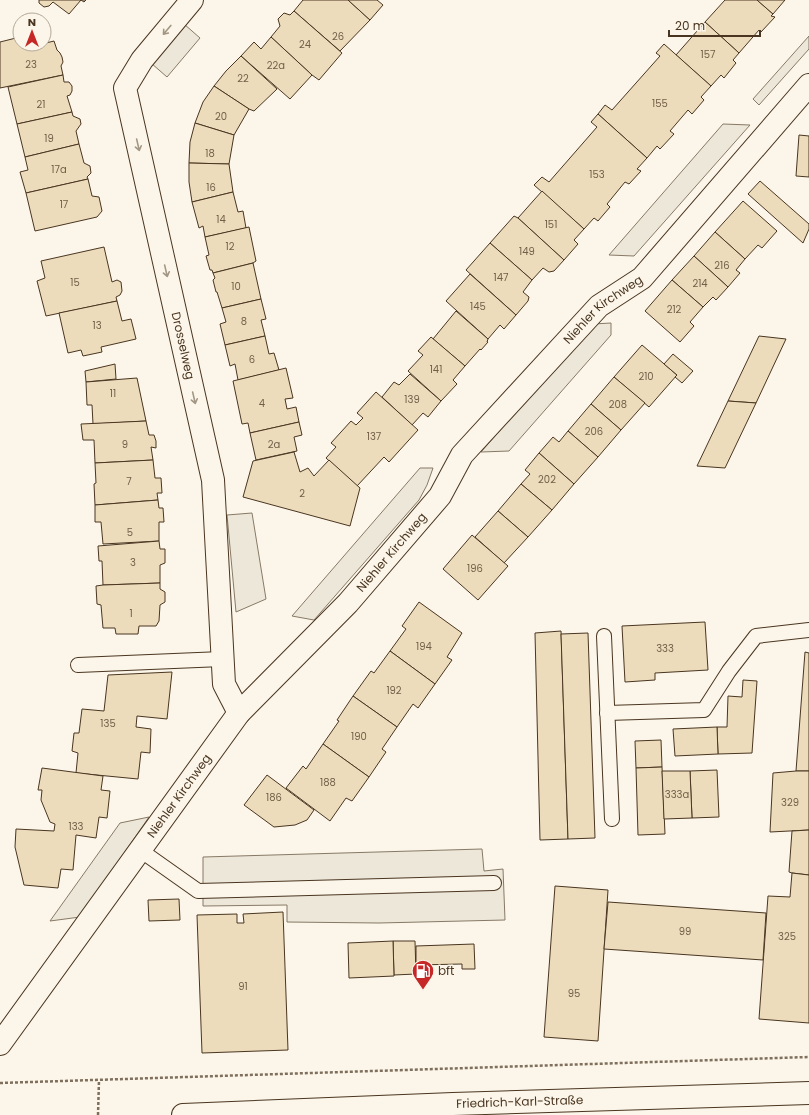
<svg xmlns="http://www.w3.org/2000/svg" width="809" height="1115" font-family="Poppins,sans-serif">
	<rect width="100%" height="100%" fill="#fbf6e9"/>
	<g fill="#ede7d9" stroke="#887966">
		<path d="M184 24 200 38 167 77 151 63Z"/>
		<path d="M809 36V49L759 105 753 99Z"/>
		<path d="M723 124 750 125 634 256 609 255Z"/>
		<path d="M611 323V335L509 451 481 452 593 324Z"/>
		<path d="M420 468H433L427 485 419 500 314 620 292 616Z"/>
		<path d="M252 513 266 599 236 612 227 515Z"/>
		<path d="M149 817 80 917 50 921 120 823Z"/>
		<path d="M482 849 484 871 503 869 505 920 379 923 287 922V905L203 906V857Z"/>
	</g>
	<g fill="#ecdcbc" stroke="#4a3520">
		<path d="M39 0H86L84 2 81 0 69 14 53 2 49 6 44 7 39 3Z"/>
		<path d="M303 0H348L370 20 340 51 294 11Z"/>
		<path d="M348 0H377L383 5 370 20Z"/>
		<path d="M725 0H757L773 14 771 16 775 17 761 32 759 30 739 53 705 22Z"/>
		<path d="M757 0H785L773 14Z"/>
		<path d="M294 11 342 53 319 80 312 75 271 37 280 26 278 19 284 13 290 15Z"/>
		<path d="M705 22 739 53 733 60 736 63 724 78 721 75 711 86 676 55Z"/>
		<path d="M20 37V44H44V37L46 43 54 41 57 50 60 53 62 57 63 62 61 66 63 75 0 88V42Z"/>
		<path d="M271 37 312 75 290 99 241 56 254 42 261 49Z"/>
		<path d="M664 44 711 86 701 97 704 100 692 114 688 110 670 131 674 134 660 149 657 146 647 158 598 114 605 105 612 110 660 56 656 53Z"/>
		<path d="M241 56 277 89 254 111 249 109 214 86 226 71Z"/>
		<path d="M63 75 64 82H69L72 86V91L70 95 67 96 72 112 17 124 8 87Z"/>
		<path d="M214 86 249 109 234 135 195 123 203 102Z"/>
		<path d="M72 112 73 116 80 119 81 124 76 131 79 144 25 157 17 124Z"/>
		<path d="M598 114 647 158 637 169 641 171 629 184 625 182 607 204 610 207 598 221 594 218 584 229 534 185 542 177 549 182 597 127 591 122Z"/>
		<path d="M195 123 234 135 229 164 189 163 190 142Z"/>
		<path d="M799 135 809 136V177L796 176Z"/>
		<path d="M79 144 84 163 90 166 91 173 87 177 88 179 26 193 20 172 28 170 25 157Z"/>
		<path d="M189 163 229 164 233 192 192 202 189 182Z"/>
		<path d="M88 179 92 196 99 197 102 211 97 217 35 231 26 193Z"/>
		<path d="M760 181 809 224V229L803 243 748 194Z"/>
		<path d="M542 191 584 229 574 240 578 244 564 260 518 218Z"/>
		<path d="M233 192 238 212 243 211 246 228 205 237 203 226 199 228 192 202Z"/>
		<path d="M743 201 777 231 762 248 758 245 745 259 715 232Z"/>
		<path d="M514 216 518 218 564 260 554 271 549 272 543 268 532 280 490 243Z"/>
		<path d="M249 227 256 261 253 263 213 273 212 270H210L206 256 209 255 205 237Z"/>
		<path d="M715 232 745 259 736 270 740 273 728 287 694 256Z"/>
		<path d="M490 243 532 280 523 292 529 297 528 301 516 315 466 270Z"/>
		<path d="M104 247 112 282 117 280 121 282 122 291 120 295 116 297 117 301 46 316 37 281 45 278 41 261Z"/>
		<path d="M694 256 728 287 716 300 713 297 703 307 672 280Z"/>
		<path d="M253 263 261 299 222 308 217 292H216L213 280 215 278 213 273Z"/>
		<path d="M470 274 516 315 504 329 500 325 488 339 446 301Z"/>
		<path d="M672 280 703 307 690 322 694 326 680 342 645 311Z"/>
		<path d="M261 299 266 319 261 320 265 336 225 345 220 324 226 322 222 308Z"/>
		<path d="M117 301 122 321 131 319 136 339 101 347 102 352 83 356 81 350 68 353 59 313Z"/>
		<path d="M456 311 488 339 487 342H488L481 350 480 349 465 366 433 339Z"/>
		<path d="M265 336 269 354 274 353 279 370 238 380 235 364 230 366 225 345Z"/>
		<path d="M759 336 786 339 756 403 728 401Z"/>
		<path d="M431 337 465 366 453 380 457 384 441 401 408 371 423 355 418 351Z"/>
		<path d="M642 345 677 375 649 407 614 377Z"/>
		<path d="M673 354 693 371 682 383 675 377 677 375 664 364Z"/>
		<path d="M115 364 116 379 86 382 85 371Z"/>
		<path d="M286 368 293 398 285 399 287 409 296 407 299 422 250 433 248 423 242 424 233 381Z"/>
		<path d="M410 374 441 401 428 417 423 413 412 425 382 397 394 382 399 385Z"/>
		<path d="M614 377 645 403 621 430 591 404Z"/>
		<path d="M137 378 146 421 93 424 92 405H87L86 382Z"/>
		<path d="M376 392 418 430 389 462 384 457 357 486 326 458 336 447 331 443 351 421 356 425 363 418 357 413Z"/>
		<path d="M728 401 756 403 725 468 697 466Z"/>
		<path d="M591 404 621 430 598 457 568 431Z"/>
		<path d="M146 421 149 435H154L156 441V448L151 447 153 460 95 463 94 440H83L81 424Z"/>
		<path d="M299 422 302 435 294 437 297 451 256 460 250 433Z"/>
		<path d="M568 431 598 457 574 484 539 453 553 437 559 442Z"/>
		<path d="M294 452 300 472 308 468 314 476 329 460 360 488 350 526 243 497 253 461Z"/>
		<path d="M539 453 574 484 552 510 521 484 530 474 525 470Z"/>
		<path d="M153 460 155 478H161L162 493H157L158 500 95 505 94 484 96 483 95 463Z"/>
		<path d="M521 484 552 510 528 537 498 511Z"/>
		<path d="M158 500 159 508H163L164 522H159V541L103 544 101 522H95V505Z"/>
		<path d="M498 511 528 537 504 563 475 537Z"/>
		<path d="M472 535 508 566 478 600 443 569Z"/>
		<path d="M159 541 160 549H165V563L160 565V583L103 585 102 561H99L98 546Z"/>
		<path d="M160 583V589L165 592V602L160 605 159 621 156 626H139L138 634H116L115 628H103L101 605 97 604 96 586 103 585Z"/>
		<path d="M419 602 462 633 447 657 452 660 435 684 390 651 406 629 402 626Z"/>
		<path d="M705 622 708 670 655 673V680L625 682 622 626Z"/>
		<path d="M561 631 568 839 540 840 535 633Z"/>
		<path d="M588 633 595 838 568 839 561 634Z"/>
		<path d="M390 651 435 684 418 708 413 704 397 727 353 696 371 671 374 673Z"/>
		<path d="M805 652 809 653V771H796Z"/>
		<path d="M172 672 167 719 137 716 136 727 151 729 150 753 141 752 138 779 76 773 78 753 72 751 74 733H79L82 709 104 711 108 675Z"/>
		<path d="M743 680 757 681 752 753 718 754 717 727H727L728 696 742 697Z"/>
		<path d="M353 696 397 727 382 749 386 752 369 777 323 744 339 721 337 720Z"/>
		<path d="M717 727 718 754 675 756 673 729Z"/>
		<path d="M661 740 662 767 636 768 635 741Z"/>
		<path d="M323 744 369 777 352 801 346 798 330 821 286 788 303 766 306 769Z"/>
		<path d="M662 767 665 834 638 835 636 768Z"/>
		<path d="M42 768 103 776 101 790 110 791 107 818 99 817 96 838 76 835 73 870 61 869 58 888 24 885 15 847 16 829 54 831 55 824 50 822 41 800 42 790H38Z"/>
		<path d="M717 770 719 817 692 818 690 771Z"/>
		<path d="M662 771H690L692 818 664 819Z"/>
		<path d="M796 771H809V830L770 832 773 773Z"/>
		<path d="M267 775 314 810 307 820 295 825 274 827 244 805Z"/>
		<path d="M809 830V875L792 873 789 872 792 831Z"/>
		<path d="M792 873 809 875V1023L759 1019 768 896 790 897Z"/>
		<path d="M555 886 608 890 598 1041 544 1037Z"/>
		<path d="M179 899 180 920 149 921 148 900Z"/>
		<path d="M608 902 766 913 763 960 604 949Z"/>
		<path d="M283 912 288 1050 202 1053 197 915 237 914V923H244L243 914Z"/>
		<path d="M393 941H415L416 974 394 975Z"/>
		<path d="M393 941 394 976 349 978 348 943Z"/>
		<path d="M474 944 475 969H462V964L416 965V946Z"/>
	</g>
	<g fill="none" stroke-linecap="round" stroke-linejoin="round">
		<g stroke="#4a3520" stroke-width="16">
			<g id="service">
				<path d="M604 636 612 819"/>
				<path d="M78 665 222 659"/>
				<path d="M607 713 704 710 729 671 756 636 809 630"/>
				<path d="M140 850 198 891 494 883"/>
			</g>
		</g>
		<g stroke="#4a3520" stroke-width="24">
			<g id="minor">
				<path id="s1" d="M192 0 142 60 125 88 213 480 224 684 239 713"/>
				<path id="s2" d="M0 1044 239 713 348 603 440 496 462 455 599 306 642 278 809 85"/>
			</g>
		</g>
		<g stroke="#4a3520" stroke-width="24">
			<g id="secondary">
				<path id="s3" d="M183 1115 453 1104 809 1093"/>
			</g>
		</g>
		<g stroke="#7f6f5c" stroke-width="2.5" stroke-dasharray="3 2" stroke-linecap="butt">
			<path d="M0 1083 809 1057"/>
			<path d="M98 1115 99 1080"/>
		</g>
		<use href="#service" stroke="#fbf6e9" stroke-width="14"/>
		<use href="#minor" stroke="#fbf6e9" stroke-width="22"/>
		<use href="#secondary" stroke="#fbf6e9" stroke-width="22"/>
	</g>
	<defs><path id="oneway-shaft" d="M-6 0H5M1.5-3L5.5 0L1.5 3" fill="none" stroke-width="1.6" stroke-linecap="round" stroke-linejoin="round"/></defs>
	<g stroke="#a29684">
		<use href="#oneway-shaft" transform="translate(167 30) rotate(130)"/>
		<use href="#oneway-shaft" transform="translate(138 145) rotate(77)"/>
		<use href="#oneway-shaft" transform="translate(166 271) rotate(77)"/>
		<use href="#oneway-shaft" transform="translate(194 398) rotate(77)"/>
	</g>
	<defs>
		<g id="fuel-pin" transform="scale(1.15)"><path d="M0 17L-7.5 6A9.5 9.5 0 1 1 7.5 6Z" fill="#c62828" stroke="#fbf6e9"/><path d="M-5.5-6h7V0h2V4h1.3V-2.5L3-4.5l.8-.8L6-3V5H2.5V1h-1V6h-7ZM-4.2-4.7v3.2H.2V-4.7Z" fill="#fff"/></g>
	</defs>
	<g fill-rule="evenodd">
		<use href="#fuel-pin" x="423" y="971"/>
	</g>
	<g text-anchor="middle" stroke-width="3" stroke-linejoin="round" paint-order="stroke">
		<g font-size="10" fill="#725f47">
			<text x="338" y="40">26</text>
			<text x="305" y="48">24</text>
			<text x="708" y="58">157</text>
			<text x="31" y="68">23</text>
			<text x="276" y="69">22a</text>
			<text x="243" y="82">22</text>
			<text x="660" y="107">155</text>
			<text x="41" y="108">21</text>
			<text x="221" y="120">20</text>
			<text x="49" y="142">19</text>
			<text x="210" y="157">18</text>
			<text x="59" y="173">17a</text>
			<text x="597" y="178">153</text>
			<text x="211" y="191">16</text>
			<text x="64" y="208">17</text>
			<text x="221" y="223">14</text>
			<text x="551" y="228">151</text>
			<text x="230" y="250">12</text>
			<text x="527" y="255">149</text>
			<text x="722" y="269">216</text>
			<text x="501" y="281">147</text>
			<text x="75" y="286">15</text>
			<text x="700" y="287">214</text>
			<text x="236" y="290">10</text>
			<text x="478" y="310">145</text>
			<text x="674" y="313">212</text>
			<text x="244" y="325">8</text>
			<text x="97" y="329">13</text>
			<text x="252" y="363">6</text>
			<text x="436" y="373">141</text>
			<text x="646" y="380">210</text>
			<text x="113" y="397">11</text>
			<text x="412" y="403">139</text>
			<text x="262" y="407">4</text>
			<text x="618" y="408">208</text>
			<text x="594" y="435">206</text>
			<text x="374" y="440">137</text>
			<text x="125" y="448">9</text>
			<text x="274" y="448">2a</text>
			<text x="547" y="483">202</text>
			<text x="129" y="485">7</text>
			<text x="302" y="497">2</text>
			<text x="130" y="536">5</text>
			<text x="133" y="566">3</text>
			<text x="475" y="572">196</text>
			<text x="131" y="617">1</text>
			<text x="424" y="650">194</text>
			<text x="665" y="652">333</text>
			<text x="394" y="694">192</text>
			<text x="108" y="727">135</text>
			<text x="359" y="740">190</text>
			<text x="328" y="786">188</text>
			<text x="677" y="798">333a</text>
			<text x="274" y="801">186</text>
			<text x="790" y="806">329</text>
			<text x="76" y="830">133</text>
			<text x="685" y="935">99</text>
			<text x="787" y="940">325</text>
			<text x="243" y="990">91</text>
			<text x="574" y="997">95</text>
		</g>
		<g font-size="12" fill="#4a3520" stroke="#fbf6e9">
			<text dy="4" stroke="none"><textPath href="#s2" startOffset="954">Niehler Kirchweg</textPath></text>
			<text dy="4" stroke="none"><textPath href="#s1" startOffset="375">Drosselweg</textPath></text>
			<text dy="4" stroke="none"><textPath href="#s2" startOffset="630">Niehler Kirchweg</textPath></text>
			<text dy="4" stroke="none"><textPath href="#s2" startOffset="306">Niehler Kirchweg</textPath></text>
			<text dy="4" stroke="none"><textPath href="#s3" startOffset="337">Friedrich-Karl-Straße</textPath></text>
		</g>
		<g font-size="12" fill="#4a3520" stroke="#fbf6e9" text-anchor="start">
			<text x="438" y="975">bft</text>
		</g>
	</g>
	<g transform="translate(32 32)"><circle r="19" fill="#fbf6e9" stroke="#b4a999"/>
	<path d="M0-3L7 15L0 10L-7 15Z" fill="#c62828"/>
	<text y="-6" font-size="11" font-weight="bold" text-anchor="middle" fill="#4a3520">N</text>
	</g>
	<path d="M669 30v6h91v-6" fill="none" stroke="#4a3520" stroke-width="2"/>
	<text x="675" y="30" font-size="12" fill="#4a3520" stroke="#fbf6e9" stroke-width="3" paint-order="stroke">20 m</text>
</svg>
